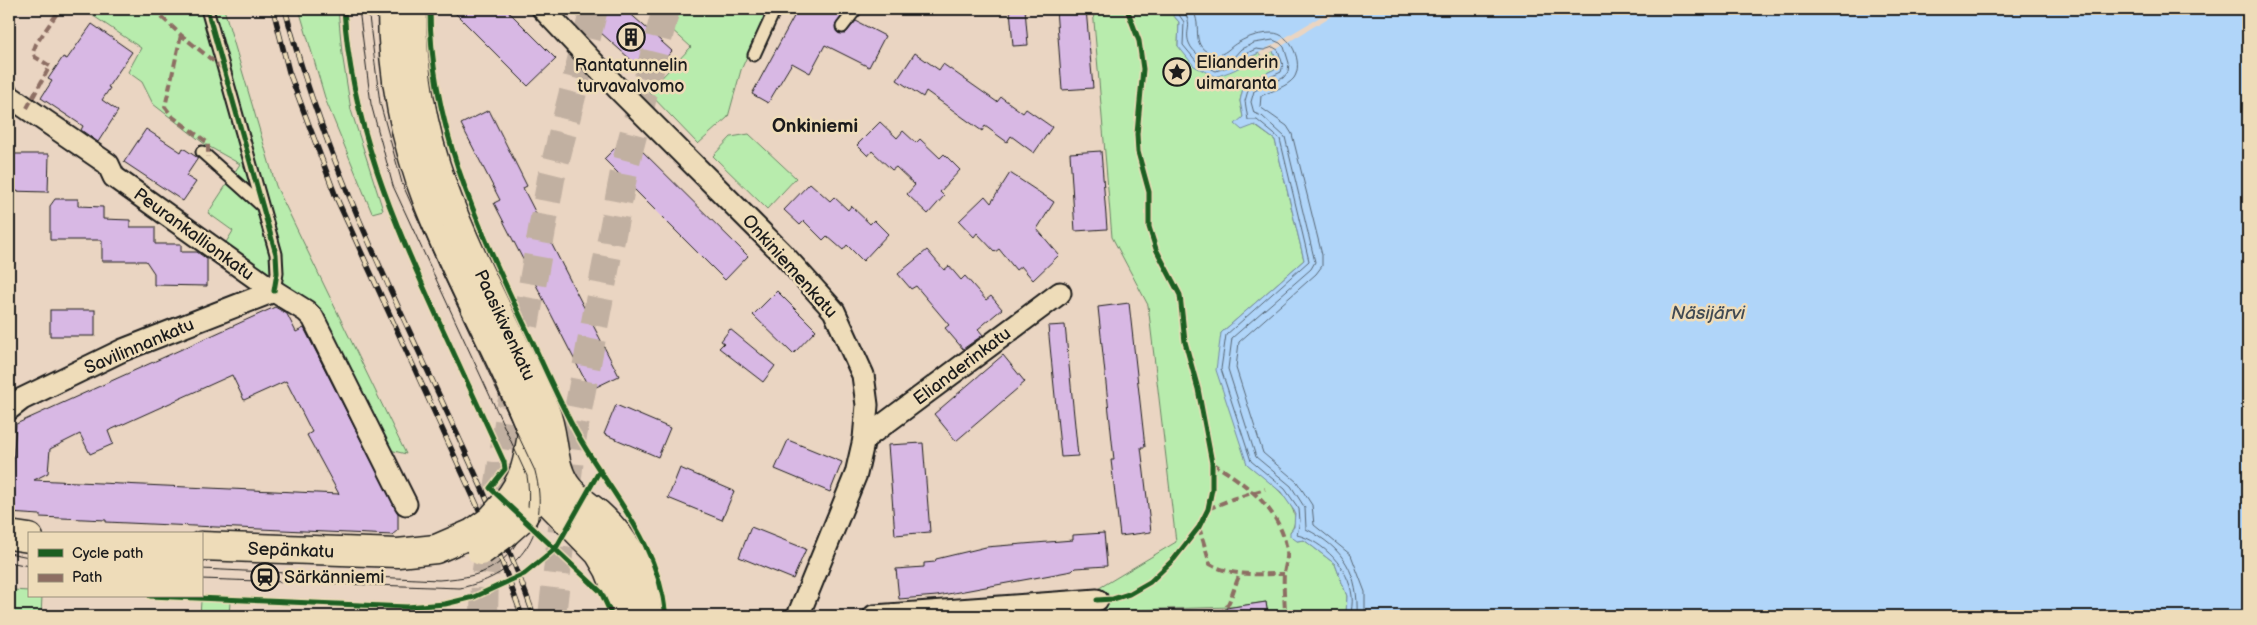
<svg xmlns="http://www.w3.org/2000/svg" width="2257" height="625" font-family="'Balsamiq Sans',sans-serif">
	<rect width="100%" height="100%" fill="#ead5c2"/>
	<filter id="ink" filterUnits="userSpaceOnUse"><feTurbulence type="fractalNoise" baseFrequency=".02" numOctaves="2"/><feDisplacementMap in="SourceGraphic" scale="10" xChannelSelector="R" yChannelSelector="G"/><feConvolveMatrix kernelMatrix="1 2 1 2 8 2 1 2 1" color-interpolation-filters="sRGB"/></filter>
	<g filter="url(#ink)">
		<g fill="#b8ecad" stroke="#6a8464">
			<path d="M83 9H224L276 186 406 454 390 450 319 312 225 244 233 231 208 213 240 164 206 145 153 104 142 82 128 72 141 48Z"/>
			<path d="M299 9H338L342 53 351 110 383 210 372 213 326 101Z"/>
			<path d="M649 9H768L741 70 728 117 698 144 648 92 691 47Z"/>
			<path d="M1093 9H1168L1179 22 1178 46 1245 64 1248 58 1259 53 1273 51 1279 67 1244 84 1240 101 1243 117 1275 140 1304 260 1221 333 1247 464C1263 477 1310 508 1290 532L1297 541 1304 540 1335 564 1347 596 1346 616H1268L1266 602 1232 607 1097 611 1096 590 1176 542 1148 305 1112 237Z"/>
			<path d="M749 134 796 178 767 209 713 156 731 137Z"/>
			<path d="M13 590 29 591V596H42L41 616H12Z"/>
			<path d="M201 601 230 602 229 616H200Z"/>
		</g>
		<path fill="#b0d5f9" stroke="#758ba1" d="M1168 9H2248V616H1346L1347 596 1335 564 1304 540 1297 541 1290 536V532L1294 527 1295 512 1281 492 1247 464 1216 370 1221 333 1304 260 1275 140 1255 125 1242 130 1235 124 1243 117 1240 101 1244 84 1279 67 1273 51 1262 58 1259 53 1248 58C1242 70 1227 72 1216 77L1194 66 1178 46 1179 22Z"/>
		<path fill="#ead5c2" d="M1330 11 1333 15 1262 58 1259 53Z"/>
		<g fill="none" stroke-linecap="round" stroke-linejoin="round">
			<g stroke="#576674" stroke-width="1">
				<path d="M1175 9 1184 22 1183 45 1197 62 1216 71 1236 64 1245 54 1256 49 1264 50 1273 47 1278 50 1283 65 1281 72 1249 87 1245 101 1248 120H1257L1280 139 1309 261 1226 335 1221 369 1251 461 1285 489 1299 509 1300 521 1297 535C1323 541 1349 568 1352 596 1353 603 1351 610 1351 616"/>
				<path d="M1182 9C1195 26 1184 29 1189 43 1193 54 1207 61 1217 64L1233 58 1241 49 1254 43 1273 40 1280 43 1284 47 1289 63 1288 72 1283 78 1254 91 1251 102 1254 113 1262 116 1285 137 1315 262 1311 269 1232 338 1228 369 1256 457 1291 486 1305 508 1306 529C1344 548 1359 574 1357 616"/>
				<path d="M1192 9C1205 28 1186 47 1217 56 1230 51 1229 47 1239 42 1249 36 1261 33 1272 33 1291 33 1304 63 1294 78 1287 87 1271 91 1261 96L1260 107 1287 126 1292 134 1322 255V266L1316 274 1239 342 1236 368 1263 453 1297 482 1312 505 1314 525 1351 555 1365 592V616"/>
			</g>
		</g>
		<g fill="#d8b8e4" stroke="#1c1c1c" fill-rule="evenodd">
			<path d="M451 9H506L556 59 528 86Z"/>
			<path d="M602 9H625L672 51 649 76 590 23Z"/>
			<path d="M798 9H844L841 13 843 14 835 26 838 33 845 34 856 21 885 36 869 67 825 45 810 73 792 63 768 103 752 94Z"/>
			<path d="M1010 9H1025L1028 45 1013 46Z"/>
			<path d="M1056 9H1086L1093 88 1062 90Z"/>
			<path d="M92 24 132 52 108 87 110 88 102 100 118 111 98 142 81 130 83 126 41 98 52 81 48 79 63 57 67 59Z"/>
			<path d="M915 53 939 70 943 64 997 102 1001 97 1023 113 1026 109 1052 127 1034 153 1011 136 1007 142 985 126 982 131 926 91 923 97 897 80Z"/>
			<path d="M489 110 527 186 523 188 619 376 590 390 494 203 500 200 461 124Z"/>
			<path d="M880 122 897 138 903 131 916 143 920 139 940 158 944 154 960 170 940 192 944 196 928 214 907 194 915 185 896 167 892 170 872 151 868 156 857 145Z"/>
			<path d="M146 129 181 152 183 148 198 158 186 176 196 182 183 201 124 162Z"/>
			<path d="M627 136 748 256 725 280 604 159Z"/>
			<path d="M1101 151 1107 229 1075 231 1070 153Z"/>
			<path d="M9 154H49L48 192 9 191Z"/>
			<path d="M1010 173 1054 202 1037 229 1059 255 1033 280 1021 266 1016 270 999 249 995 252 977 233 974 237 959 221 985 196 991 203Z"/>
			<path d="M810 183 830 201 834 197 848 210 851 206 870 224 874 220 888 234 863 261 847 245 843 250 827 236 823 240 804 221 800 225 784 210Z"/>
			<path d="M55 199H78V206L103 207V219L130 220V227H155V244H181V252H197L207 259V286L154 285V273L146 261H102V240H50V206Z"/>
			<path d="M927 250 944 270 949 266 961 280 965 276 986 300 991 296 1002 309 978 329 983 335 963 349 945 328 949 325 916 286 911 289 898 274Z"/>
			<path d="M777 291 816 330 793 354 753 315Z"/>
			<path d="M1129 303 1145 447H1141L1151 532 1120 536 1111 460H1114L1098 307Z"/>
			<path d="M275 307 287 314 296 332 304 328 398 513V530L392 535 106 522V520L40 517V515L9 513 16 424ZM232 375 244 400 286 381 312 432 307 435 339 494 34 480 48 473 50 449 80 434 90 454 113 444 108 431Z"/>
			<rect x="50" y="310" width="45" height="26"/>
			<path d="M1065 325 1078 456 1061 457 1048 326Z"/>
			<path d="M730 329 775 366 763 382 719 348 724 343 721 341Z"/>
			<path d="M1003 355 1025 382 956 441 934 414Z"/>
			<path d="M616 405 670 428 658 457 604 434Z"/>
			<path d="M788 440 842 462 830 492 775 469Z"/>
			<path d="M923 443 930 532 895 535 888 445Z"/>
			<path d="M680 468 734 491 722 520 668 498Z"/>
			<path d="M751 527 806 549 793 579 739 557Z"/>
			<path d="M1104 533 1107 566 1075 568 1072 571 937 596 899 599 896 569 924 567V563L935 562 936 559 986 547 1073 540V535Z"/>
			<path d="M1266 602 1268 616H1227L1226 608Z"/>
		</g>
		<g fill="none" stroke-linecap="round" stroke-linejoin="round">
			<g stroke="#c1b0a1" stroke-width="28" stroke-dasharray="28 14" stroke-linecap="butt">
				<path d="M484 616 485 577 509 416 551 179 594 9"/>
				<path d="M552 616 572 441 626 162 666 9"/>
			</g>
			<g stroke="#1c1c1c" stroke-width="15">
				<g id="service">
					<path d="M207 9 276 254 277 273 274 291"/>
					<path d="M842 27 856 9"/>
					<path d="M754 55 775 9"/>
					<path d="M202 152 261 205"/>
				</g>
			</g>
			<g stroke="#1c1c1c" stroke-width="25">
				<g id="minor">
					<path d="M543 9 621 92 782 253 834 311 863 375 867 405 864 439 856 474 798 616"/>
					<path d="M9 96 108 164 114 177 274 291 306 311 313 318 406 504"/>
					<path d="M9 409 22 399 123 350 274 291"/>
					<path d="M864 439 1060 293"/>
					<path d="M874 616 1097 600"/>
				</g>
			</g>
			<g stroke="#1c1c1c" stroke-width="31">
				<g id="secondary">
					<path d="M506 503C525 479 528 462 532 433"/>
					<path d="M522 518 544 483 549 466"/>
					<path d="M9 535 29 538"/>
					<path d="M201 546 398 553 436 549 473 533"/>
				</g>
			</g>
			<g stroke="#1c1c1c" stroke-width="31">
				<g id="primary">
					<path d="M392 9C392 74 405 144 429 205 458 278 497 347 527 419L537 447 547 495 552 505 599 553 609 570 627 616"/>
					<path d="M412 9C412 68 423 131 443 187 471 264 512 336 545 411 555 434 551 462 565 484 573 497 586 504 598 514 630 543 644 573 648 616"/>
				</g>
			</g>
			<use href="#service" stroke="#eedcb9" stroke-width="11"/>
			<use href="#minor" stroke="#eedcb9" stroke-width="21"/>
			<use href="#secondary" stroke="#eedcb9" stroke-width="28"/>
			<use href="#primary" stroke="#eedcb9" stroke-width="28"/>
			<g stroke="#1c1c1c" stroke-width="1">
				<path d="M9 553 29 557"/>
				<path d="M9 562 29 566"/>
				<path d="M201 569 439 580C451 579 462 578 474 575 519 563 534 517 527 476L393 186 371 104 359 9"/>
				<path d="M201 579 460 588C521 575 551 532 535 471L439 267 402 183 380 103 368 9"/>
			</g>
			<g stroke="#1c1c1c" stroke-width="5.5">
				<g id="rail">
					<path d="M273 9 289 72 336 197 498 551 522 616"/>
					<path d="M285 9C325 163 398 304 464 449 489 504 514 559 534 616"/>
				</g>
			</g>
			<use href="#rail" stroke="#eedcb9" stroke-width="4" stroke-dasharray="11" stroke-linecap="butt"/>
			<g stroke="#1c1c1c" stroke-width="31" stroke-linecap="butt">
				<g id="secondary-bridge">
					<path d="M473 533 490 521 506 503"/>
					<path d="M481 551 504 534 521 519"/>
				</g>
			</g>
			<use href="#secondary-bridge" stroke="#eedcb9" stroke-width="28"/>
			<g stroke="#8d6e63" stroke-width="4" stroke-dasharray="8 4" stroke-linecap="butt">
				<path d="M153 9 181 35 222 68"/>
				<path d="M181 35 165 107 173 117 208 143V157"/>
				<path d="M27 108 50 66 35 57 33 52 36 44 60 9"/>
				<path d="M1212 463C1245 483 1281 509 1287 551 1288 559 1285 566 1284 574 1283 588 1285 602 1285 616"/>
				<path d="M1208 509 1232 499 1265 489"/>
				<path d="M1199 527 1210 564C1233 577 1258 574 1284 574"/>
				<path d="M1219 616C1232 603 1232 591 1240 574"/>
			</g>
			<g stroke="#eedcb9" stroke-width="8">
				<g id="cycleway">
					<path d="M207 9 276 254 277 273 274 291"/>
					<path d="M344 9C351 124 392 218 439 321 461 368 482 415 504 462L505 469 490 488 601 592 612 616"/>
					<path d="M430 9C430 122 476 222 523 322 541 359 557 398 577 434 613 497 658 541 666 616"/>
					<path d="M150 596 407 607 445 604 474 597 524 574 556 548 600 470"/>
					<path d="M1097 600 1113 599 1129 594 1150 582 1174 559 1199 527 1208 509 1212 489V463L1198 389 1185 342 1180 295 1156 249 1149 227V192L1138 152 1137 134 1143 69 1139 41 1127 9"/>
				</g>
			</g>
			<use href="#cycleway" stroke="#1b5e20" stroke-width="5"/>
		</g>
	</g>
	<defs>
		<g id="building-ring" transform="scale(1.4375)"><circle r="9.5" fill="#eedcb9" stroke="#1c1c1c" stroke-width="1.5"/><path d="M-4-6H4V6H1V3H-1V6H-4ZM-2.5-4.3h1.7v1.8h-1.7ZM.8-4.3h1.7v1.8H.8ZM-2.5-1h1.7V.8h-1.7ZM.8-1h1.7V.8H.8Z" fill="#1c1c1c"/></g>
		<g id="sight-ring" transform="scale(1.4375)"><circle r="9.5" fill="#eedcb9" stroke="#1c1c1c" stroke-width="1.5"/><path d="M0-6L1.8-2.2L6-1.7L2.9 1.2L3.7 5.4L0 3.3L-3.7 5.4L-2.9 1.2L-6-1.7L-1.8-2.2Z" fill="#1c1c1c"/></g>
		<g id="station-ring" transform="scale(1.4375)"><circle r="9.5" fill="#eedcb9" stroke="#1c1c1c" stroke-width="1.5"/><path d="M-3-6H3Q5-6 5-4V2Q5 4 3 4L4.5 6H3L1.5 4h-3L-3 6H-4.5L-3 4Q-5 4-5 2V-4Q-5-6-3-6ZM-3.5-4v3h7v-3ZM-3.5 1v1.5H-2V1ZM2 1v1.5H3.5V1Z" fill="#1c1c1c"/></g>
	</defs>
	<g fill-rule="evenodd">
		<use href="#building-ring" x="631" y="37"/>
		<use href="#sight-ring" x="1177" y="72"/>
		<use href="#station-ring" x="265" y="577"/>
	</g>
	<g text-anchor="middle" stroke-width="5" stroke-linejoin="round" paint-order="stroke">
		<g font-size="18" fill="#1c1c1c" stroke="#eedcb9" text-anchor="start">
			<text x="1196" y="68">Elianderin<tspan x="1196" dy="21">uimaranta</tspan></text>
			<text x="631" y="71" text-anchor="middle">Rantatunnelin<tspan x="631" dy="21">turvavalvomo</tspan></text>
			<text x="284" y="583">Särkänniemi</text>
		</g>
		<g font-size="18" fill="#1c1c1c" stroke="#eedcb9">
			<text transform="translate(194 234) rotate(36)" y="6">Peurankallionkatu</text>
			<text transform="translate(790 266) rotate(48)" y="6">Onkiniemenkatu</text>
			<text transform="translate(505 325) rotate(65)" y="6">Paasikivenkatu</text>
			<text transform="translate(139 346) rotate(-23)" y="6">Savilinnankatu</text>
			<text transform="translate(962 366) rotate(-37)" y="6">Elianderinkatu</text>
			<text transform="translate(291 550) rotate(2)" y="6">Sepänkatu</text>
		</g>
		<g font-size="19" font-weight="bold" fill="#1c1c1c" stroke="#eedcb9">
			<text x="815" y="132">Onkiniemi</text>
		</g>
		<g font-size="19" font-style="italic" fill="#414a53" stroke="#eedcb9">
			<text x="1708" y="319">Näsijärvi</text>
		</g>
	</g>
	<rect width="2257" height="625" fill="none" stroke="#eedcb9" stroke-width="30"/>
	<rect x="15" y="15" width="2227" height="595" fill="none" stroke="#1c1c1c" stroke-width="2" filter="url(#ink)"/>
	<rect x="28" y="532" width="175" height="65" fill="#eedcb9" stroke="#9a8f7a"/>
	<rect x="38" y="549" width="25" height="8" fill="#1b5e20" stroke="#9a8f7a"/>
	<text x="72" y="558" font-size="15" fill="#1c1c1c">Cycle path</text>
	<rect x="38" y="574" width="25" height="8" fill="#8d6e63" stroke="#9a8f7a"/>
	<text x="72" y="582" font-size="15" fill="#1c1c1c">Path</text>
</svg>
